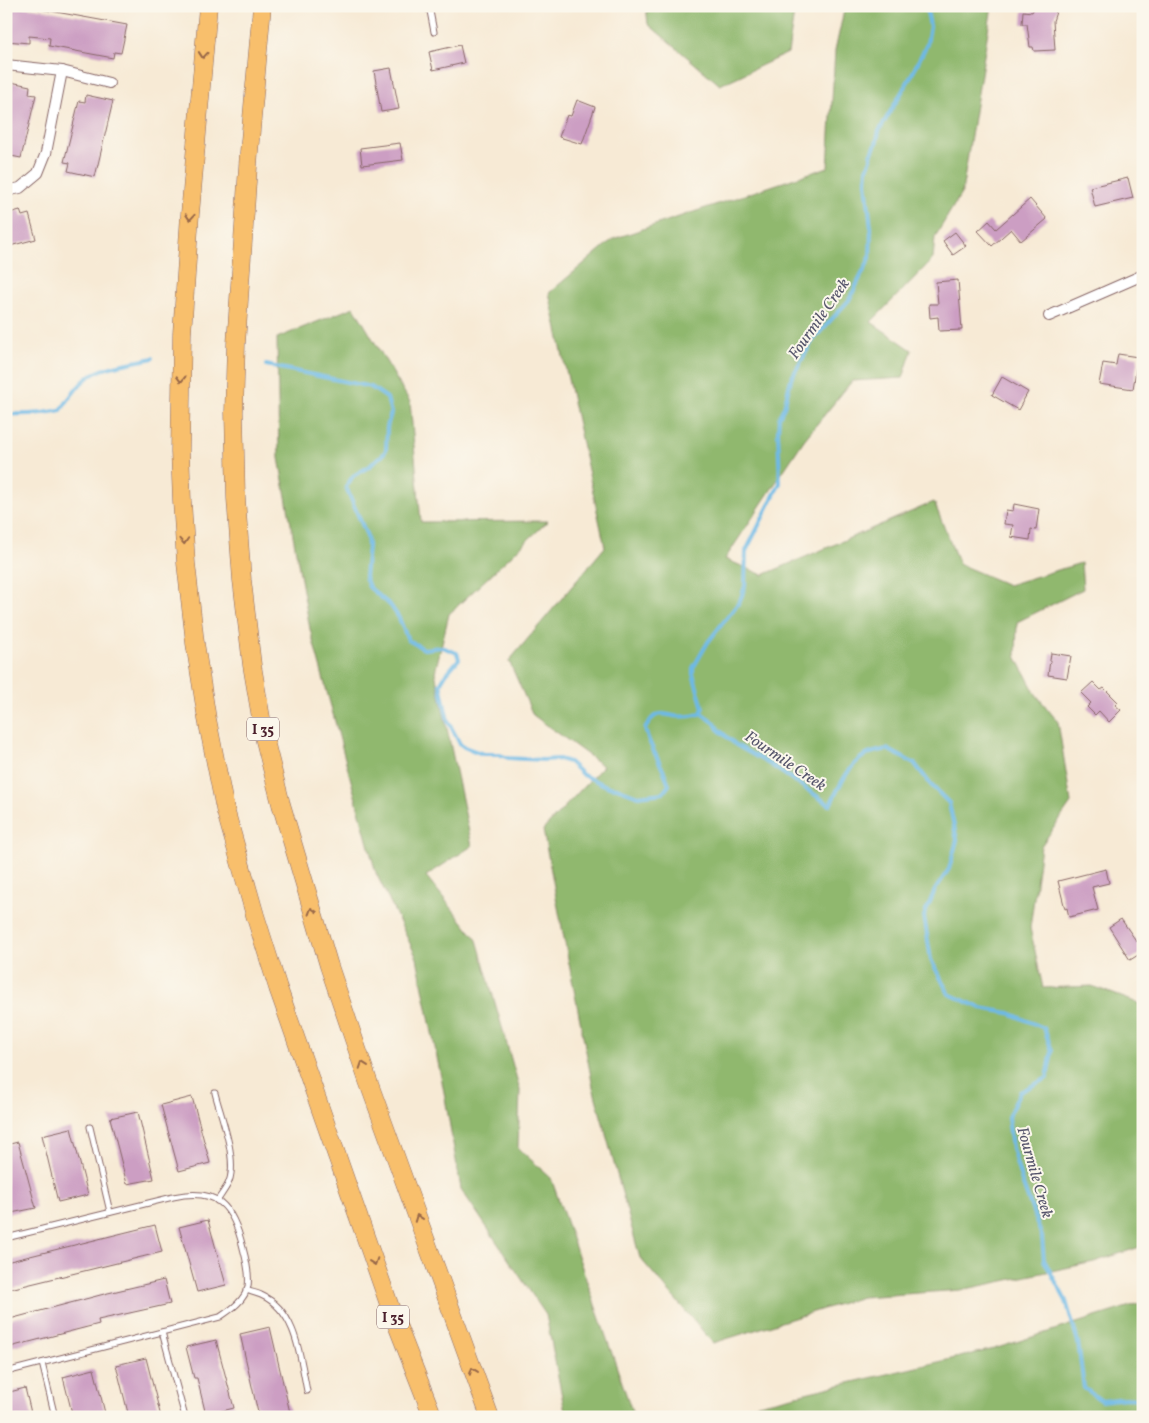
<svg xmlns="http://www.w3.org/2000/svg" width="1149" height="1423" font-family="Vollkorn,serif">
	<rect width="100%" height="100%" fill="#fbf7ec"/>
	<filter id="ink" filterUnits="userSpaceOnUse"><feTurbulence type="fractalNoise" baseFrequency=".02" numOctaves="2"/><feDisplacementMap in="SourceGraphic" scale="10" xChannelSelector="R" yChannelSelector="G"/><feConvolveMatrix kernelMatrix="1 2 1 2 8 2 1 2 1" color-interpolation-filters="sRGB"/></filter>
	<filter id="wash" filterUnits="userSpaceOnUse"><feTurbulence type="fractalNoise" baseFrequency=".0096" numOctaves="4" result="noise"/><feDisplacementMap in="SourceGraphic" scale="20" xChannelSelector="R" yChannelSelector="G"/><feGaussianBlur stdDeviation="1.12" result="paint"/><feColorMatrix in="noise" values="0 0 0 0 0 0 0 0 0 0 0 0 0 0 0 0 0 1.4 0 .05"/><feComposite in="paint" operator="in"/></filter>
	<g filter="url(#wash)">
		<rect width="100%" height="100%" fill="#f7ead5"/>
		<g fill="#90b86e" stroke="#6d6c4c">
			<path d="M646 6H795L788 53 720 85 648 24Z"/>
			<path d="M845 6H992L962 192 935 237 933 259 871 322 912 350 903 378 852 381 804 440 725 559 763 575 934 502 959 564 1008 585 1081 563 1083 589 1017 622 1016 656 1035 693 1058 722 1071 803 1041 846 1030 928 1043 988 1092 986 1143 1005V1246L1094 1262 961 1290 862 1297 713 1343 640 1258 593 1087 543 830 603 766 533 715 509 661 605 547 549 293 613 239 828 167 835 51Z"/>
			<path d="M354 307 410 402 421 522 548 521 449 614 435 672 472 846 426 876 477 940 520 1090 518 1148 551 1178 634 1417H566L546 1315 461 1189 444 1092 417 958 376 873 310 629 279 458 277 338Z"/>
			<path d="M1143 1302V1417H724V1412L994 1349Z"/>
		</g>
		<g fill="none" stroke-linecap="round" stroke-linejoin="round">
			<g stroke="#6db9e6" stroke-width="4">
				<path d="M266 365 371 387 387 398 391 413 387 427 386 450 382 456 378 458 370 466 353 476 346 487 367 536 368 546 365 577 369 587 391 606 399 618 408 640 424 649 442 647 457 653 459 659 446 674 440 684 448 721 460 744 464 747 483 754H498L508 758 543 760 559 759 569 762 583 775 609 787 617 788 638 796 663 793 669 785C663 765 650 749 645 729 648 725 650 719 655 716 661 712 667 715 674 716 683 717 693 717 701 713"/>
				<path d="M6 414C25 415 42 414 61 410 69 399 76 387 86 379 102 365 133 363 153 358"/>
				<path d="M701 713 715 723 718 729 736 745 771 765 830 805C839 788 847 767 864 756 870 752 880 751 887 749L915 764 931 785 949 803 957 840 949 869 935 890 924 916 931 960 949 994 981 1008 1009 1013 1044 1028 1052 1051 1047 1078 1020 1092 1008 1117 1012 1148 1021 1179 1042 1237 1044 1260 1066 1301 1078 1342 1084 1388 1102 1401 1126 1398 1143 1399"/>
				<path d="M701 713 703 708 693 674V668L708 642 740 601 745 586 746 551 780 483 778 431 779 417 784 407 791 379 813 340 849 300 870 258 871 228 866 182 867 169 871 159V155L876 144 879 131 910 78 927 44 930 26 926 6"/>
			</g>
		</g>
		<g id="blocks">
			<g fill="#cc9ec3">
				<path d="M6 6 34 8 127 25 121 53 114 52 113 58 49 46 50 38 29 36V43L6 41Z"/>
				<path d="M1035 6H1058L1053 21 1055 50 1034 51 1033 47H1030L1027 24H1022L1023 11 1032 12Z"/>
				<path d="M460 45 464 63 433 70 429 52Z"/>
				<path d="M391 68 399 109 381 112 374 71Z"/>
				<path d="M6 81 30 86 29 94 36 95 21 158 6 155Z"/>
				<path d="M86 95 113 101 95 177 68 171 70 163 64 162 79 101 85 102Z"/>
				<path d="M577 100 595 107 582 144 559 137 567 115 571 116Z"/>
				<path d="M400 143 403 160 362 165 360 148Z"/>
				<path d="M1128 178 1133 198 1095 207 1090 187Z"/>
				<path d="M1030 199 1047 219 1021 241 1011 229 992 246 978 231 989 221 996 229Z"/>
				<path d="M20 210 22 216 29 214 36 239 6 247V214Z"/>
				<path d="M955 232 966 246 953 255 943 241Z"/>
				<path d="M958 280 962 330 939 331 938 317 930 318 929 304H938L936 282Z"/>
				<path d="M1118 354 1138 357 1133 389 1099 384 1103 363 1116 365Z"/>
				<path d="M1002 377 1028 392 1018 410 992 395Z"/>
				<path d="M1014 504 1039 509 1036 530 1031 529 1030 540 1011 537 1013 525 1004 524 1006 510 1013 511Z"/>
				<path d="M1051 653 1071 656 1067 678 1048 675Z"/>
				<path d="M1093 682 1101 690 1104 688 1118 702 1115 705 1121 710 1109 722 1099 711 1095 715 1087 707 1091 703 1081 693Z"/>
				<path d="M1106 869 1109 883 1092 887 1098 910 1069 917 1067 908 1065 909 1058 881Z"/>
				<path d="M1121 919 1137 942 1143 938V952L1130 960 1109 927Z"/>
				<path d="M192 1097 210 1163 179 1171 161 1105Z"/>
				<path d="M138 1112 154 1179 127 1184 110 1118Z"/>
				<path d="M71 1128 88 1195 58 1202 42 1135Z"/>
				<path d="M18 1142 36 1208 6 1214V1145Z"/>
				<path d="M208 1220 226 1285 197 1292 179 1227Z"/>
				<path d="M155 1225 162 1252 6 1290V1262Z"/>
				<path d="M164 1280 170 1304 98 1320 99 1324 6 1348V1320L108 1293Z"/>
				<path d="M270 1327 291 1417H259L240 1334Z"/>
				<path d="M216 1340 234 1408 206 1415 197 1378H194L186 1347Z"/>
				<path d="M146 1358 161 1417H129L116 1365Z"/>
				<path d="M94 1369 106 1417H73L63 1377Z"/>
				<path d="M25 1388 32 1417H6V1393Z"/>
			</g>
		</g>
	</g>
	<g filter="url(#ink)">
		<use href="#blocks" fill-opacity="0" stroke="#876666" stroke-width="1"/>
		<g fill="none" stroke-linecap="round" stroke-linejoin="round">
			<g stroke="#876666" stroke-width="7">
				<g id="service">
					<path d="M429 6 434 32"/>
					<path d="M215 1093C221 1117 239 1162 228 1184 225 1190 221 1195 217 1201"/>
					<path d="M90 1127 110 1212"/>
					<path d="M6 1238 173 1197C218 1187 233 1206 243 1248 246 1259 250 1274 248 1286 245 1300 232 1309 220 1317L6 1372"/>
					<path d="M246 1290C251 1292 257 1293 261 1295 297 1311 300 1357 307 1391"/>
					<path d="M162 1332 185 1417"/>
					<path d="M42 1363 55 1417"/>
				</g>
			</g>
			<g stroke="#876666" stroke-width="12">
				<g id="minor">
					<path d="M6 65 62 71 109 83"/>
					<path d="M6 191 20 188 38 173 46 153 62 71"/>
					<path d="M1049 316 1143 275"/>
				</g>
			</g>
			<g stroke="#876666" stroke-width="19">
				<g id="motorway">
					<path d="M208 6 190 214 182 334 181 398 180 451 182 501 186 563 195 643 207 719 225 809 255 915 278 988 390 1307 433 1417"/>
					<path d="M262 6 249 152 236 344 234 412 236 498 242 580 252 665 265 741 281 804 329 966 368 1081 490 1417"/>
				</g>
			</g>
			<use href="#service" stroke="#fff" stroke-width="5"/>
			<use href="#minor" stroke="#fff" stroke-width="10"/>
			<use href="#motorway" stroke="#f8bf6c" stroke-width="18"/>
		</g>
		<defs><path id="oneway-chevron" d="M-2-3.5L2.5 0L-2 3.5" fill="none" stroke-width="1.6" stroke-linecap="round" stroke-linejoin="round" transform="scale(1.25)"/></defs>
		<g stroke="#986748">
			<use href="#oneway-chevron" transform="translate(203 55) rotate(95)"/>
			<use href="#oneway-chevron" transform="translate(190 217) rotate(94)"/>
			<use href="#oneway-chevron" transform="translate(181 379) rotate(91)"/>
			<use href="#oneway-chevron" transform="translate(184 541) rotate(86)"/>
			<use href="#oneway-chevron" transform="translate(312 911) rotate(-107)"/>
			<use href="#oneway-chevron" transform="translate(363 1065) rotate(-109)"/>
			<use href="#oneway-chevron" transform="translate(418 1218) rotate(-110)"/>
			<use href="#oneway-chevron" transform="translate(374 1262) rotate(71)"/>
			<use href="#oneway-chevron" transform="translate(473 1371) rotate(-110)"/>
		</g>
	</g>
	<g text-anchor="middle" stroke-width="4" stroke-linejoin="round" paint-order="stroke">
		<g fill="#fbf7ec" stroke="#7f6065" stroke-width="1">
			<rect x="247" y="717.5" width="32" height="23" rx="4"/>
			<rect x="377" y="1305.5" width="32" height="23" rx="4"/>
		</g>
		<g font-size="14" font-weight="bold" fill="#4a1f2b">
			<text x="263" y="734">I 35</text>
			<text x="393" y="1322">I 35</text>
		</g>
		<g font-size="16" font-style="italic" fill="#56556c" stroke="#fbf7ec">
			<text transform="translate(818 318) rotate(-55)" y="6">Fourmile Creek</text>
			<text transform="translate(786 760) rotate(34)" y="6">Fourmile Creek</text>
			<text transform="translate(1036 1172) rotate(74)" y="6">Fourmile Creek</text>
		</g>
	</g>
	<rect width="1149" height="1423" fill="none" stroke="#fbf7ec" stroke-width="25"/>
</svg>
